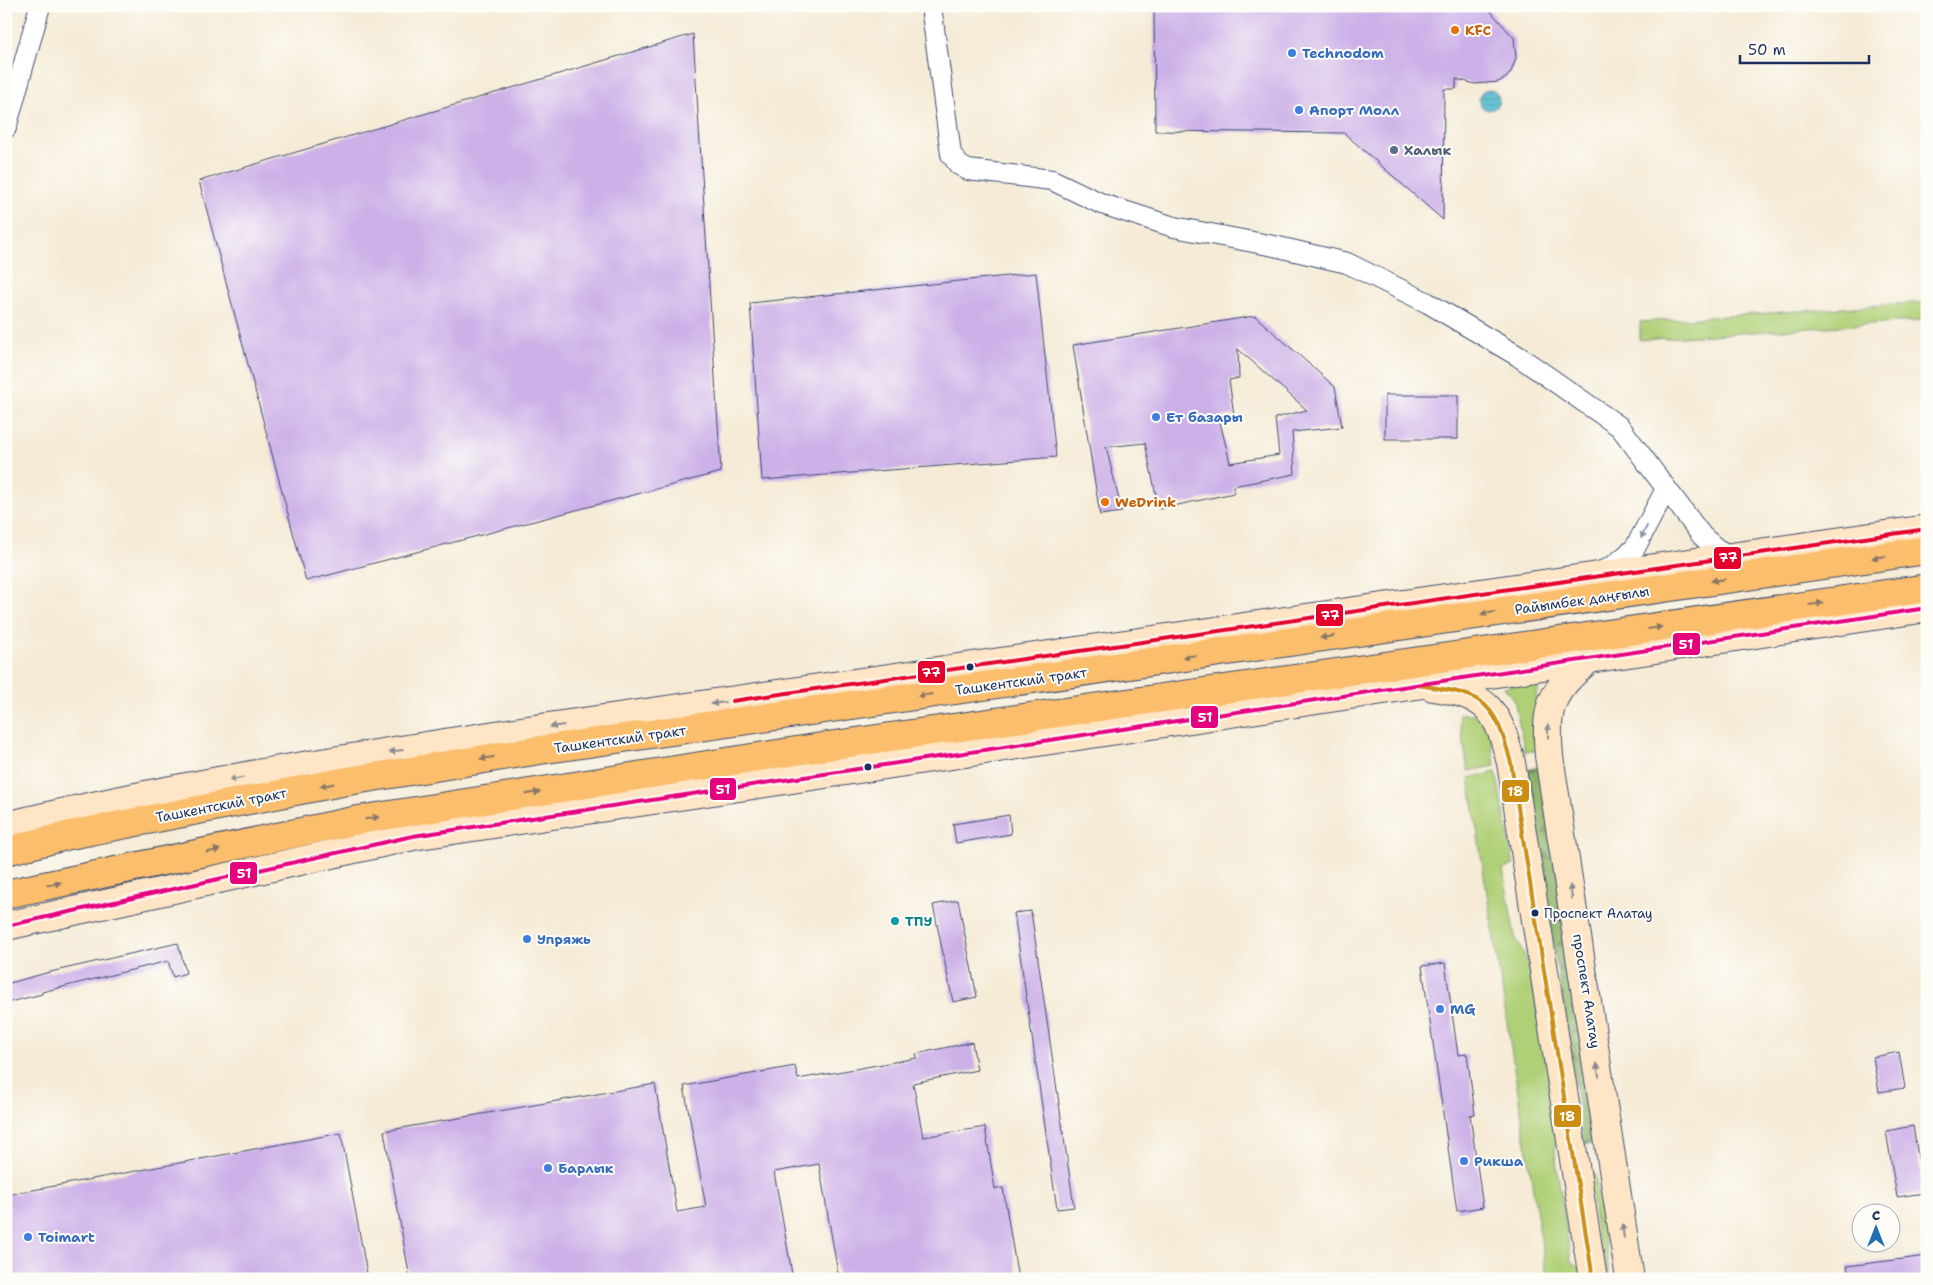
<svg xmlns="http://www.w3.org/2000/svg" width="1933" height="1285" font-family="'Shantell Sans',sans-serif">
	<defs>
		<pattern id="forest-firs" width="22" height="20" patternUnits="userSpaceOnUse" patternTransform="scale(1.25)"><rect width="22" height="20" fill="#8cb268"/><path d="M5 1l3.5 6h-7zM16 11l3.5 6h-7z" fill="#729159"/></pattern>
		<pattern id="water-rules" width="6" height="5" patternUnits="userSpaceOnUse" patternTransform="scale(1.25)"><rect width="6" height="5" fill="#53bbd0"/><path d="M0 2.5h6" fill="none" stroke="#4498ac"/></pattern>
	</defs>
	<rect width="100%" height="100%" fill="#fdfcf7"/>
	<filter id="ink" filterUnits="userSpaceOnUse"><feTurbulence type="fractalNoise" baseFrequency=".02" numOctaves="2"/><feDisplacementMap in="SourceGraphic" scale="10" xChannelSelector="R" yChannelSelector="G"/><feConvolveMatrix kernelMatrix="1 2 1 2 8 2 1 2 1" color-interpolation-filters="sRGB"/></filter>
	<filter id="wash" filterUnits="userSpaceOnUse"><feTurbulence type="fractalNoise" baseFrequency=".0096" numOctaves="4" result="noise"/><feDisplacementMap in="SourceGraphic" scale="20" xChannelSelector="R" yChannelSelector="G"/><feGaussianBlur stdDeviation="1.12" result="paint"/><feColorMatrix in="noise" values="0 0 0 0 0 0 0 0 0 0 0 0 0 0 0 0 0 1.4 0 .05"/><feComposite in="paint" operator="in"/></filter>
	<g filter="url(#wash)">
		<rect width="100%" height="100%" fill="#f5ebd6"/>
		<g fill="#b0d077" stroke="#66806a">
			<path d="M1927 302V320L1640 340V322Z"/>
			<path d="M1541 681 1536 694 1540 750 1525 752 1514 699 1504 687Z"/>
			<path d="M1459 714H1481L1490 731 1495 766 1468 771Z"/>
			<path d="M1496 772 1514 865 1503 869 1515 937 1528 962 1559 1134 1554 1147 1571 1261 1584 1273 1585 1279H1547L1469 778Z"/>
			<path d="M1588 1174H1595L1610 1279H1603Z"/>
		</g>
		<path fill="url(#forest-firs)" stroke="#547063" d="M1542 766 1599 1142 1584 1144 1527 770Z"/>
		<circle fill="url(#water-rules)" stroke="#377597" cx="1489" cy="100" r="10"/>
		<g id="blocks">
			<g fill="#ccb0e8" fill-rule="evenodd">
				<path d="M1154 6H1486L1514 38 1516 58 1511 72 1506 78 1498 82 1475 84 1456 79V89H1444L1443 220 1344 133 1155 131Z"/>
				<path d="M693 34 721 472 306 581 199 181Z"/>
				<path d="M1036 273 1056 457 762 480 750 303Z"/>
				<path d="M1255 316 1335 387 1342 427 1292 432 1295 474 1233 486 1234 493 1159 509 1145 443 1106 447 1122 512 1100 515 1073 345ZM1238 349 1307 410 1275 418 1279 455 1230 463 1219 418 1234 415 1229 380 1239 378Z"/>
				<rect x="1385" y="395" width="73" height="44"/>
				<path d="M1009 815 1011 834 956 843 953 824Z"/>
				<path d="M958 900 977 997 953 1002 933 905Z"/>
				<path d="M1031 911 1074 1207 1057 1209 1014 913Z"/>
				<path d="M178 943 186 973 173 977 168 961 42 992V994L6 1003V984L46 973Z"/>
				<path d="M1445 963 1458 1055 1467 1054 1475 1114 1470 1115 1483 1207 1457 1211 1422 966Z"/>
				<path d="M972 1042 977 1070 913 1083 923 1137 985 1127 995 1189 1003 1188 1018 1279H839L819 1164 774 1172 793 1279H410L384 1131 655 1084 677 1212 706 1207 684 1086 795 1066 798 1079 917 1058 916 1054Z"/>
				<path d="M1899 1052 1905 1088 1879 1092 1873 1057Z"/>
				<path d="M1913 1126 1924 1193 1897 1197 1886 1131Z"/>
				<path d="M341 1133 368 1279H6V1195Z"/>
				<path d="M1927 1256V1279H1849L1847 1266Z"/>
			</g>
		</g>
	</g>
	<g filter="url(#ink)">
		<use href="#blocks" fill-opacity="0" stroke="#3c4b70" stroke-width="1"/>
		<g fill="none" stroke-linecap="round" stroke-linejoin="round">
			<g stroke="#3c4b70" stroke-width="22">
				<g id="minor">
					<path d="M931 6 951 154 959 165 968 170 1052 180 1102 204 1174 227 1274 246 1347 263 1428 303 1518 356 1620 427 1702 536 1717 549 1732 557"/>
					<path d="M6 128 40 6"/>
					<path d="M1599 572 1612 567 1635 548 1666 489"/>
				</g>
			</g>
			<g stroke="#3c4b70" stroke-width="30">
				<g id="secondary">
					<path d="M1589 659C1550 693 1545 705 1549 756L1630 1279"/>
					<path d="M1433 687C1489 695 1498 711 1511 763L1593 1279"/>
					<path d="M6 826C180 783 357 757 534 729L1927 529"/>
					<path d="M6 926 413 836 1927 608"/>
				</g>
			</g>
			<g stroke="#3c4b70" stroke-width="30">
				<g id="trunk">
					<path d="M6 851 70 835 342 782 540 750 1927 550"/>
					<path d="M6 894 358 820 828 746 1927 588"/>
				</g>
			</g>
			<use href="#minor" stroke="#fff" stroke-width="20"/>
			<use href="#secondary" stroke="#fde5c5" stroke-width="28"/>
			<use href="#trunk" stroke="#fabe6d" stroke-width="28"/>
			<g stroke="#fdfcf7" stroke-width="8">
				<path id="bus-1" d="M1417 685C1482 694 1494 697 1511 763L1593 1279"/>
			</g>
			<g stroke="#fdfcf7" stroke-width="8">
				<path id="bus-2" d="M732 701 1927 529"/>
			</g>
			<g stroke="#fdfcf7" stroke-width="8">
				<path id="bus-3" d="M6 926 413 836 1927 608"/>
			</g>
			<use href="#bus-1" stroke="#cb8e13" stroke-width="4"/>
			<use href="#bus-2" stroke="#e4002b" stroke-width="4"/>
			<use href="#bus-3" stroke="#e5007d" stroke-width="4"/>
		</g>
		<defs><path id="oneway-solid" d="M-6-.8H1V-3.2L6.5 0L1 3.2V.8H-6Z" transform="scale(1.25)"/></defs>
		<use fill="#8d97ae" href="#oneway-solid" transform="translate(1644 532) rotate(117)"/>
		<g fill="#8a7666">
			<use href="#oneway-solid" transform="translate(1879 557) rotate(172)"/>
			<use href="#oneway-solid" transform="translate(1718 580) rotate(172)"/>
			<use href="#oneway-solid" transform="translate(1816 604) rotate(-8)"/>
			<use href="#oneway-solid" transform="translate(1488 613) rotate(172)"/>
			<use href="#oneway-solid" transform="translate(1655 628) rotate(-8)"/>
			<use href="#oneway-solid" transform="translate(1327 637) rotate(172)"/>
			<use href="#oneway-solid" transform="translate(1190 656) rotate(172)"/>
			<use href="#oneway-solid" transform="translate(925 695) rotate(172)"/>
			<use href="#oneway-solid" transform="translate(487 758) rotate(171)"/>
			<use href="#oneway-solid" transform="translate(327 785) rotate(169)"/>
			<use href="#oneway-solid" transform="translate(533 793) rotate(-9)"/>
			<use href="#oneway-solid" transform="translate(372 818) rotate(-9)"/>
			<use href="#oneway-solid" transform="translate(213 851) rotate(-12)"/>
			<use href="#oneway-solid" transform="translate(54 884) rotate(-12)"/>
		</g>
		<g fill="#8c8a92">
			<use href="#oneway-solid" transform="translate(718 703) rotate(172)"/>
			<use href="#oneway-solid" transform="translate(557 726) rotate(172)"/>
			<use href="#oneway-solid" transform="translate(1548 731) rotate(-90)"/>
			<use href="#oneway-solid" transform="translate(396 751) rotate(171)"/>
			<use href="#oneway-solid" transform="translate(236 779) rotate(169)"/>
			<use href="#oneway-solid" transform="translate(1571 892) rotate(-99)"/>
			<use href="#oneway-solid" transform="translate(1598 1070) rotate(-99)"/>
			<use href="#oneway-solid" transform="translate(1623 1231) rotate(-98)"/>
		</g>
	</g>
	<g fill="#e8710a" stroke="#fdfcf7" stroke-width="2">
		<circle cx="1455" cy="30" r="5"/>
		<circle cx="1105" cy="502" r="5"/>
	</g>
	<g fill="#3f7fe0" stroke="#fdfcf7" stroke-width="2">
		<circle cx="1292" cy="53" r="5"/>
		<circle cx="1299" cy="110" r="5"/>
		<circle cx="1156" cy="417" r="5"/>
		<circle cx="527" cy="939" r="5"/>
		<circle cx="1440" cy="1009" r="5"/>
		<circle cx="1464" cy="1161" r="5"/>
		<circle cx="548" cy="1168" r="5"/>
		<circle cx="28" cy="1237" r="5"/>
	</g>
	<circle fill="#5c6f8a" stroke="#fdfcf7" stroke-width="2" cx="1394" cy="150" r="5"/>
	<g fill="#1b2f5e" stroke="#fdfcf7" stroke-width="2">
		<circle cx="970" cy="667" r="4.5"/>
		<circle cx="868" cy="767" r="4.5"/>
		<circle cx="1535" cy="913" r="4.5"/>
	</g>
	<circle fill="#0f9aa8" stroke="#fdfcf7" stroke-width="2" cx="895" cy="921" r="5"/>
	<g text-anchor="middle" stroke-width="4" stroke-linejoin="round" paint-order="stroke">
		<g font-size="13" fill="#1b2f5e" stroke="#fdfcf7" text-anchor="start">
			<text x="1544" y="918">Проспект Алатау</text>
		</g>
		<g font-size="14" font-weight="bold" fill="#c56008" stroke="#fdfcf7" text-anchor="start">
			<text x="1465" y="35">KFC</text>
			<text x="1115" y="507">WeDrink</text>
		</g>
		<g font-size="14" font-weight="bold" fill="#366cbe" stroke="#fdfcf7" text-anchor="start">
			<text x="1302" y="58">Technodom</text>
			<text x="1309" y="115">Апорт Молл</text>
			<text x="1166" y="422">Ет базары</text>
			<text x="537" y="944">Упряжь</text>
			<text x="1450" y="1014">MG</text>
			<text x="1474" y="1166">Рикша</text>
			<text x="558" y="1173">Барлык</text>
			<text x="38" y="1242">Toimart</text>
		</g>
		<g font-size="14" font-weight="bold" fill="#4e5e75" stroke="#fdfcf7" text-anchor="start">
			<text x="1404" y="155">Халык</text>
		</g>
		<g font-size="14" fill="#1b2f5e" stroke="#fdfcf7">
			<text transform="translate(1582 600) rotate(-8)" y="5">Райымбек даңғылы</text>
			<text transform="translate(1021 681) rotate(-8)" y="5">Ташкентский тракт</text>
			<text transform="translate(620 739) rotate(-8)" y="5">Ташкентский тракт</text>
			<text transform="translate(221 805) rotate(-11)" y="5">Ташкентский тракт</text>
			<text transform="translate(1587 991) rotate(81)" y="5">проспект Алатау</text>
		</g>
		<g font-size="14" font-weight="bold" fill="#0d838f" stroke="#fdfcf7" text-anchor="start">
			<text x="905" y="926">ТПУ</text>
		</g>
	</g>
	<g stroke="#fdfcf7" stroke-width="2">
		<rect x="1713" y="546" width="29" height="24" rx="5" fill="#e4002b"/>
		<rect x="1315" y="603" width="29" height="24" rx="5" fill="#e4002b"/>
		<rect x="1672" y="632" width="29" height="24" rx="5" fill="#e5007d"/>
		<rect x="917" y="660" width="29" height="24" rx="5" fill="#e4002b"/>
		<rect x="1190" y="705" width="29" height="24" rx="5" fill="#e5007d"/>
		<rect x="709" y="777" width="28" height="24" rx="5" fill="#e5007d"/>
		<rect x="1501" y="779" width="29" height="24" rx="5" fill="#cb8e13"/>
		<rect x="229" y="861" width="29" height="24" rx="5" fill="#e5007d"/>
		<rect x="1553" y="1104" width="29" height="24" rx="5" fill="#cb8e13"/>
	</g>
	<g font-size="14" text-anchor="middle" font-weight="bold" fill="#fff">
		<text x="1728" y="562">77</text>
		<text x="1330" y="620">77</text>
		<text x="1686" y="649">51</text>
		<text x="931" y="677">77</text>
		<text x="1205" y="722">51</text>
		<text x="723" y="794">51</text>
		<text x="1515" y="796">18</text>
		<text x="244" y="878">51</text>
		<text x="1567" y="1121">18</text>
	</g>
	<rect width="1933" height="1285" fill="none" stroke="#fdfcf7" stroke-width="25"/>
	<g transform="translate(1876 1228)"><circle r="24" fill="#fdfcf7" stroke="#a3aaba"/>
	<path d="M0-4L9 19L0 12L-9 19Z" fill="#1f6fb2"/>
	<text y="-8" font-size="14" font-weight="bold" text-anchor="middle" fill="#1b2f5e">С</text>
	</g>
	<path d="M1740 55v8h129v-8" fill="none" stroke="#1b2f5e" stroke-width="2.5"/>
	<text x="1748" y="55" font-size="15" fill="#1b2f5e" stroke="#fdfcf7" stroke-width="4" paint-order="stroke">50 m</text>
</svg>
